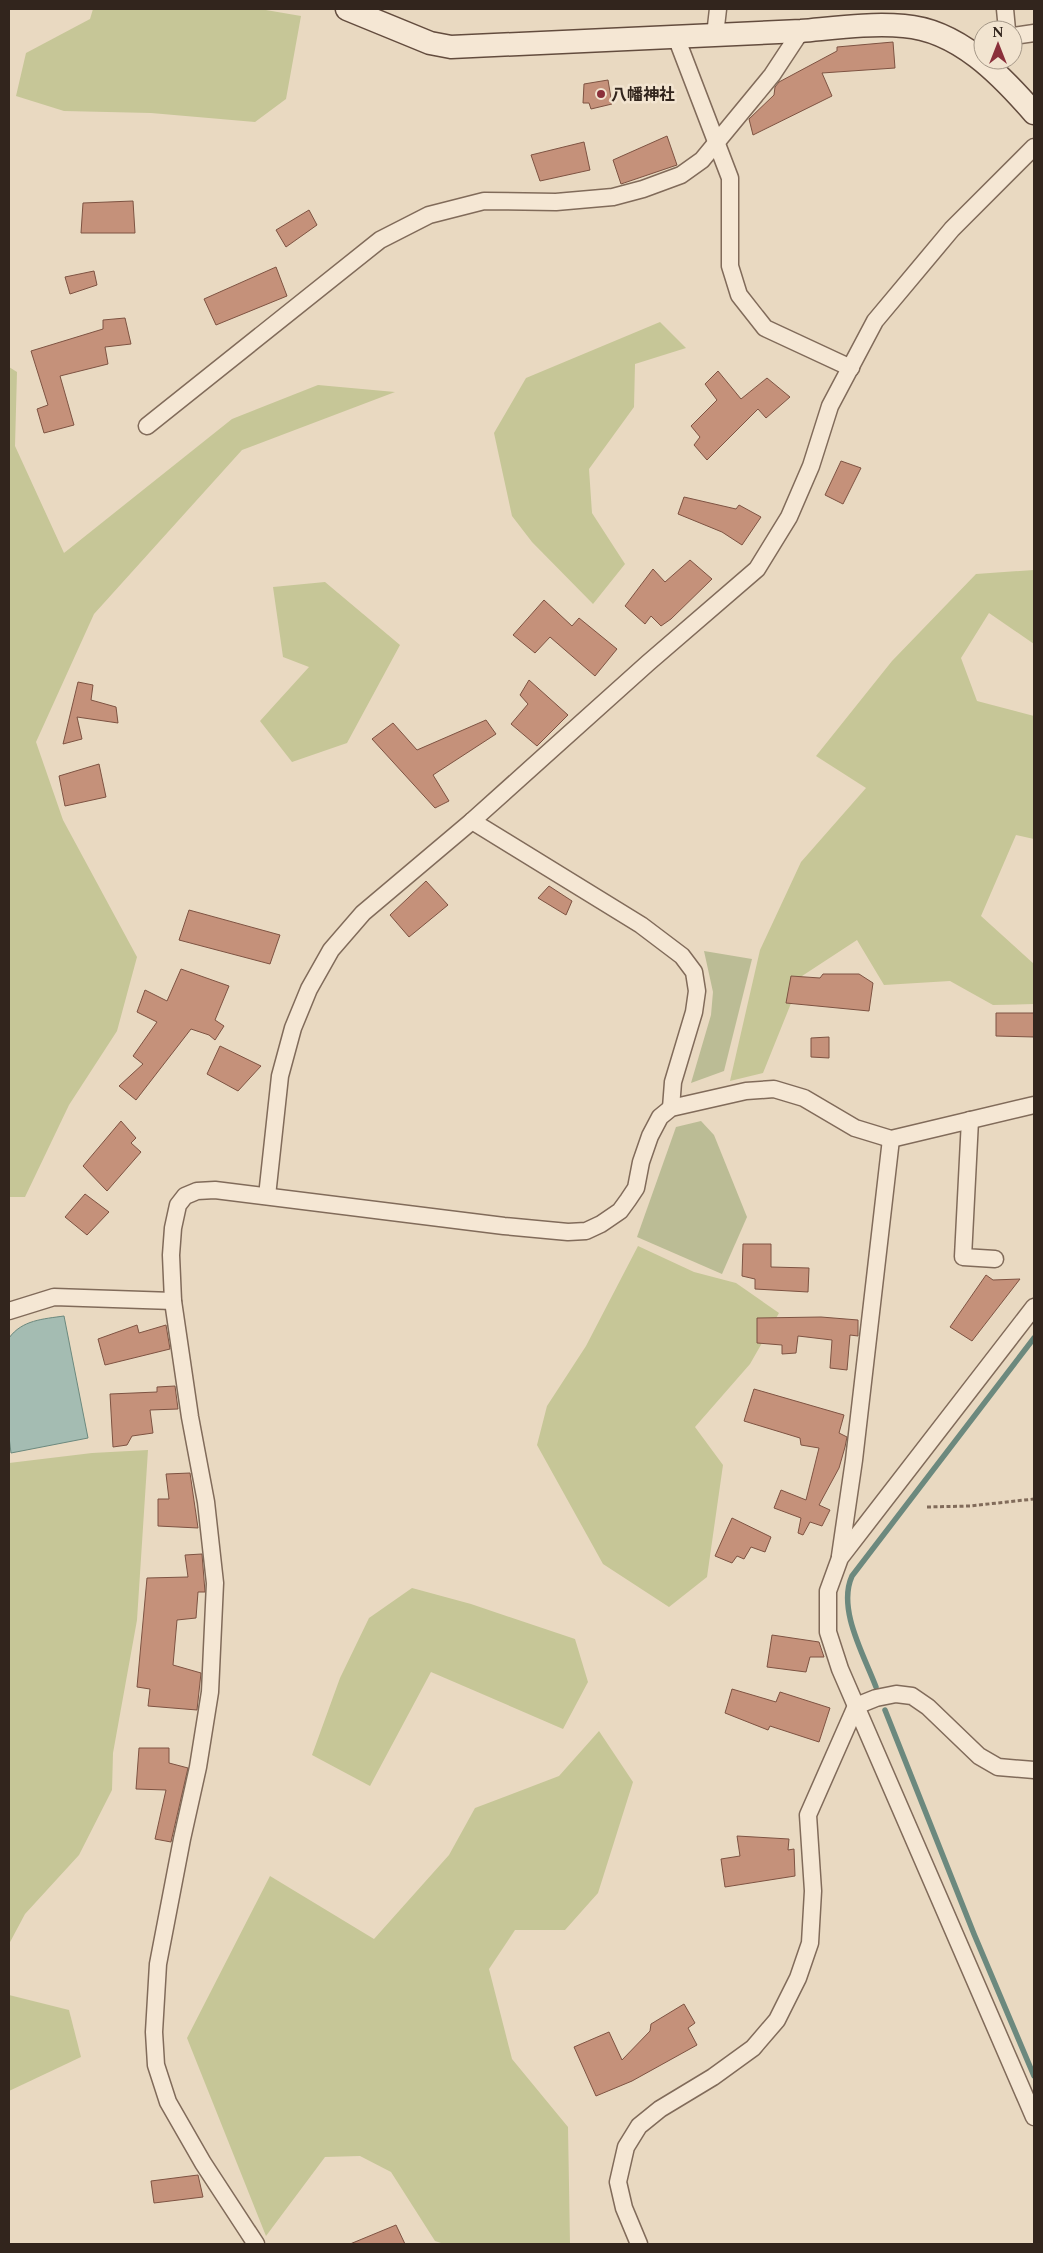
<svg xmlns="http://www.w3.org/2000/svg" width="1043" height="2253" font-family="Spectral,'Noto Sans JP',serif">
	<rect width="100%" height="100%" fill="#e9d9c1"/>
	<g fill="#c6c697">
		<path d="M93 9H260L301 16 286 99 255 122 151 113 64 111 16 96 26 53 90 19Z"/>
		<path d="M660 322 686 348 635 364 634 407 589 469 592 513 625 564 593 604 532 542 512 516 494 433 526 378Z"/>
		<path d="M9 367 17 372 15 446 64 553 232 419 318 385 395 392 242 450 94 614 36 742 63 820 137 957 117 1031 69 1105 25 1197H9Z"/>
		<path d="M1034 570V644L989 613 961 658 977 701 1034 716V839L1016 835 981 916 1034 964V1004L993 1005 950 981 884 985 857 940 802 976 763 1073 730 1081 760 950 801 862 866 788 816 756 892 661 976 574Z"/>
		<path d="M325 582 400 645 347 743 292 762 260 721 309 667 283 657 273 587Z"/>
		<path d="M638 1246 694 1272 736 1283 779 1313 750 1364 695 1427 723 1465 707 1577 669 1607 603 1564 537 1445 547 1406 586 1346Z"/>
		<path d="M148 1450 137 1620 113 1753 112 1790 79 1855 25 1914 9 1944V1463L92 1453Z"/>
		<path d="M412 1588 471 1604 575 1639 588 1682 563 1729 431 1672 370 1786 312 1755 340 1678 369 1618Z"/>
		<path d="M599 1731 633 1782 598 1893 565 1930H515L489 1969 512 2059 568 2127 570 2244H444L435 2241 391 2172 360 2156 325 2157 266 2236 187 2038 270 1876 374 1939 449 1855 475 1808 559 1776Z"/>
		<path d="M9 1995 69 2010 81 2057 9 2091Z"/>
	</g>
	<g fill="#bbbc95">
		<path d="M704 951 752 959 724 1071 691 1083 711 1015 713 992Z"/>
		<path d="M701 1121 714 1135 747 1217 722 1274 637 1237 676 1127Z"/>
	</g>
	<path fill="#a4bcb2" stroke="#6c897e" d="M64 1316 88 1438 11 1453 9 1437V1338C22 1320 43 1319 64 1316Z"/>
	<g fill="none" stroke-linecap="round" stroke-linejoin="round">
		<g stroke="#6c897e" stroke-width="5.5">
			<path d="M876 1687C864 1655 837 1609 852 1576L1034 1338"/>
			<path d="M885 1710 974 1934 1034 2076"/>
		</g>
	</g>
	<g fill="#c5917a" stroke="#7e5342">
		<path d="M893 42 895 68 822 73 832 96 753 135 749 119 774 95 775 87 779 82 837 51V47Z"/>
		<path d="M608 80 612 104 591 109 589 103H583L584 84Z"/>
		<path d="M667 136 677 165 621 184 613 160Z"/>
		<path d="M584 142 590 170 540 181 531 155Z"/>
		<path d="M133 201 135 233H81L83 203Z"/>
		<path d="M309 210 317 225 286 247 276 230Z"/>
		<path d="M276 267 287 296 216 325 204 299Z"/>
		<path d="M94 271 97 285 70 294 65 277Z"/>
		<path d="M125 318 131 344 105 347 108 364 60 376 74 425 44 433 37 409 48 405 31 351 103 329V320Z"/>
		<path d="M718 371 741 399 767 378 790 397 766 418 758 409 707 460 694 445 700 437 691 426 717 400 705 384Z"/>
		<path d="M841 461 861 468 843 504 825 495Z"/>
		<path d="M684 497 736 509 739 505 761 517 742 545 722 532 678 514Z"/>
		<path d="M690 560 712 579 671 619 661 626 651 616 645 624 625 606 653 569 665 582Z"/>
		<path d="M544 600 572 626 579 618 617 649 595 676 550 637 535 653 513 635Z"/>
		<path d="M529 680 568 715 537 746 511 724 528 704 520 695Z"/>
		<path d="M78 682 93 685 91 700 116 707 118 723 77 717 82 739 63 744Z"/>
		<path d="M486 720 496 734 433 775 449 801 435 808 372 739 393 723 417 750Z"/>
		<path d="M99 764 106 797 65 806 59 776Z"/>
		<path d="M426 881 448 905 409 937 390 915Z"/>
		<path d="M549 886 572 901 566 915 538 898Z"/>
		<path d="M189 910 280 935 270 964 179 940Z"/>
		<path d="M181 969 229 986 215 1020 224 1026 215 1040 209 1035 191 1029 136 1100 119 1086 143 1064 133 1056 157 1022 137 1012 145 990 167 1001Z"/>
		<path d="M823 974H859L873 983 869 1011 786 1003 791 976 820 978Z"/>
		<path d="M996 1013H1034V1037L996 1036Z"/>
		<path d="M829 1037V1058L811 1057V1038Z"/>
		<path d="M220 1046 261 1066 238 1091 207 1074Z"/>
		<path d="M121 1121 136 1138 131 1143 141 1152 107 1191 83 1166Z"/>
		<path d="M85 1194 109 1212 87 1235 65 1217Z"/>
		<path d="M743 1244H771V1267L809 1268 808 1292 755 1289V1279L742 1276Z"/>
		<path d="M986 1275 993 1280 1020 1279 972 1341 950 1327Z"/>
		<path d="M821 1317 858 1320V1336L850 1335 847 1370 830 1368 832 1340 798 1336 796 1353 782 1354V1345L757 1343V1318Z"/>
		<path d="M137 1325 139 1333 166 1325 170 1349 105 1365 98 1339Z"/>
		<path d="M175 1386 178 1409 150 1410 153 1433 132 1436 127 1445 113 1447 110 1394 157 1392V1387Z"/>
		<path d="M754 1389 844 1415 839 1433 847 1437 845 1447 839 1468 819 1505 830 1510 822 1526 810 1522 803 1535 798 1533 801 1518 774 1508 781 1490 806 1500 819 1448 801 1445 800 1438 744 1421Z"/>
		<path d="M190 1473 198 1528 158 1526V1499H169L166 1474Z"/>
		<path d="M732 1518 771 1537 765 1552 751 1547 744 1559 737 1556 732 1563 715 1556Z"/>
		<path d="M202 1554 205 1592H198L196 1618 177 1620 173 1665 201 1673 197 1710 148 1706 150 1689 137 1687 147 1578 188 1577 185 1555Z"/>
		<path d="M772 1635 819 1642 824 1657H810L806 1672 767 1667Z"/>
		<path d="M732 1689 776 1702 780 1692 830 1708 819 1742 770 1726 768 1730 725 1713Z"/>
		<path d="M139 1748H169V1763L188 1768 171 1842 155 1839 166 1790 136 1789Z"/>
		<path d="M737 1836 789 1839 788 1850 794 1849 795 1876 725 1887 721 1859 740 1856Z"/>
		<path d="M684 2004 695 2023 688 2028 697 2045 632 2081 596 2096 574 2047 609 2032 622 2060 650 2031 651 2024Z"/>
		<path d="M198 2175 203 2197 154 2203 151 2181Z"/>
		<path d="M396 2225 405 2244H350Z"/>
	</g>
	<g fill="none" stroke-linecap="round" stroke-linejoin="round">
		<g stroke="#816b5a" stroke-width="19">
			<g id="street">
				<path d="M1005 9 1007 30"/>
				<path d="M715 35 718 9"/>
				<path d="M1013 36 1034 33"/>
				<path d="M676 37 730 178V266L739 295 765 328 851 368"/>
				<path d="M147 426 380 240 429 215 484 201 556 202 613 197 643 189 681 175 702 160 772 75 801 31"/>
				<path d="M472 821 641 925 682 956 694 972 697 991 694 1012 673 1082 671 1108"/>
				<path d="M970 1120 963 1257 995 1259"/>
				<path d="M267 1196 280 1076 293 1028 309 989 331 950 363 913 472 821 648 663 757 569 789 517 811 466 830 406 875 321 952 229 1034 147"/>
				<path d="M1034 1307 840 1558 828 1591V1632L840 1669 1034 2117"/>
				<path d="M9 1311 54 1297 173 1301"/>
				<path d="M840 1556 854 1460 891 1139"/>
				<path d="M256 2244 203 2163 168 2102 156 2065 154 2032 158 1964 182 1839 198 1767 210 1692 215 1583 206 1502 190 1417 173 1301 171 1255 173 1228 178 1205 185 1196 197 1191 215 1190 504 1226 568 1232 586 1231 601 1224 620 1211 628 1200 636 1188 641 1162 650 1136 660 1117 671 1108 746 1091 774 1089 804 1098 855 1128 891 1139 1034 1105"/>
				<path d="M639 2244 624 2208 618 2182 626 2147 639 2126 660 2109 713 2077 753 2048 777 2020 798 1978 810 1943 813 1891 808 1815 856 1706 876 1698 896 1694 912 1696 928 1707 979 1756 998 1767 1034 1770"/>
			</g>
		</g>
		<g stroke="#634c3e" stroke-width="25">
			<path id="secondary" d="M347 9 430 43 451 47 801 31C835 28 870 23 904 26 958 30 1001 75 1034 113"/>
		</g>
		<path stroke="#816b5a" stroke-width="3" stroke-dasharray="4 2.5" stroke-linecap="butt" d="M927 1507 970 1506 1034 1499"/>
		<use href="#street" stroke="#f5e7d4" stroke-width="16"/>
		<use href="#secondary" stroke="#f5e7d4" stroke-width="22"/>
	</g>
	<circle fill="#8b303b" stroke="#f2e4d0" stroke-width="2" cx="601" cy="94" r="5"/>
	<g text-anchor="middle" stroke-width="5" stroke-linejoin="round" paint-order="stroke">
		<g font-size="16" font-weight="bold" fill="#32251d" stroke="#f2e4d0" text-anchor="start">
			<text x="611" y="100">八幡神社</text>
		</g>
	</g>
	<rect width="1043" height="2253" fill="none" stroke="#32251d" stroke-width="20"/>
	<g transform="translate(998 45)"><circle r="24" fill="#f2e4d0" stroke="#a59888"/>
	<path d="M0-4L9 19L0 12L-9 19Z" fill="#8b303b"/>
	<text y="-8" font-size="14" font-weight="bold" text-anchor="middle" fill="#32251d">N</text>
	</g>
</svg>
